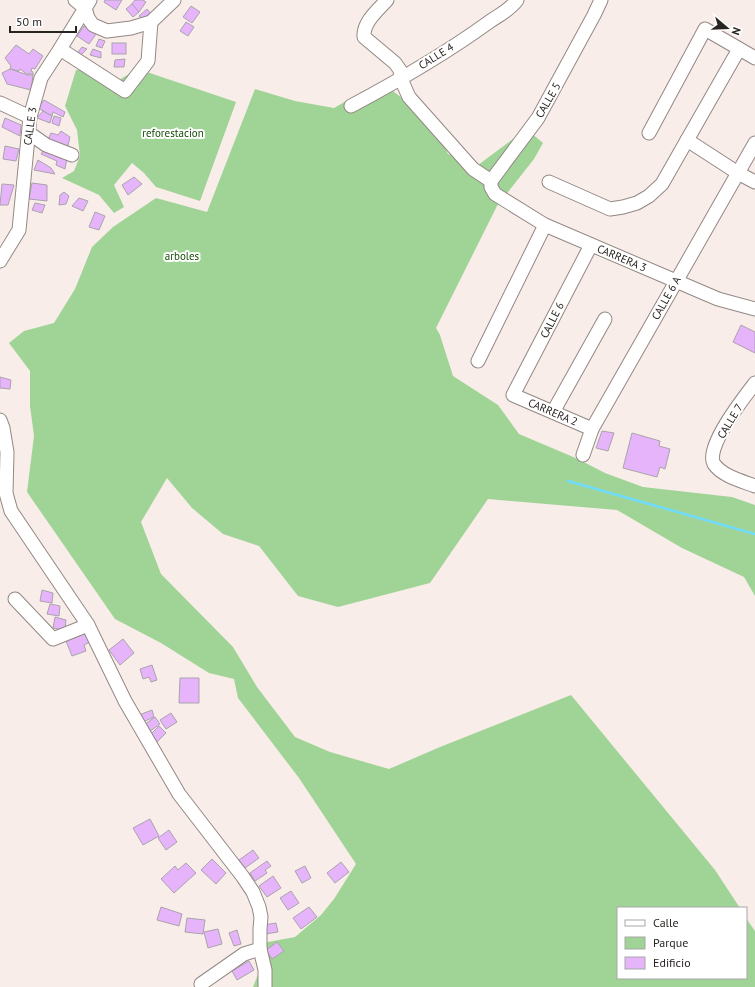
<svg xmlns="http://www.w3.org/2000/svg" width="755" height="987" font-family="'PT Sans',sans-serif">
	<rect width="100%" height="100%" fill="#f9ede9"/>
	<g fill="#a0d496">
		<path d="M102 68 117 81 138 69 236 102 200 201 156 187 144 173 132 163 114 185 124 207 114 213 99 195 62 178 74 171 80 156 77 130 65 106 76 70Z"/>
		<path d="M385 85 406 101 436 129 448 154 478 165 513 139 530 132 543 143 534 159 497 206 436 328 440 335 453 376 498 405 519 434 578 459 605 473 643 487 732 497 755 505V596L744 577 682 548 617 510 488 499 430 583 338 607 298 596 259 546 223 534 192 508 167 478 141 522 161 574 233 647 257 687 295 737 330 752 389 769 440 747 571 695 715 870 740 908H618V978H746V918L755 931V987H253L259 972 257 944 295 937 321 915 334 899 356 864 299 778 238 698 234 679 209 673 161 643 115 619 27 492 34 436 30 406V371L9 343 24 331 54 323 75 289 92 247 113 227 156 198 207 212 255 89 295 101 334 108 365 90Z"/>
	</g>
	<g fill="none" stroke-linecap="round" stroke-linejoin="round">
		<path stroke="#70dcfd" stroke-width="2.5" d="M568 481 755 534"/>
	</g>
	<g fill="#e6b4fb" stroke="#a9a3ab">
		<path d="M105 0H122L116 10 104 2Z"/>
		<path d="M135 0H143L146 2 139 12 131 5Z"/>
		<path d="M132 4 139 12 133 17 126 9Z"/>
		<path d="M191 6 200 12 192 23 183 17Z"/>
		<path d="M147 9 152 15 144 22 139 16Z"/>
		<path d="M186 22 194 27 188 36 180 31Z"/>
		<path d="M84 26 96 34 89 44 77 36Z"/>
		<path d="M99 39 105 41 102 48 96 46Z"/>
		<rect x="112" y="43" width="14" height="11"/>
		<path d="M16 45 29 54 33 49 43 56 35 69 32 68 31 71 33 72V75L29 73 28 75 20 69 19 71 10 69 11 66 5 58Z"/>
		<path d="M82 47 87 49 78 58 75 56Z"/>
		<path d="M93 49 101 52V58L90 55Z"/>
		<path d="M125 59 124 67H114L115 60Z"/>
		<path d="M10 69 28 75H33L31 90 7 84 2 73Z"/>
		<path d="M44 100 65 112 63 117 53 112 52 116 38 108Z"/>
		<path d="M43 111 52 116 50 123 37 118Z"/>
		<path d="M54 116 61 118 59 126 52 123Z"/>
		<path d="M5 118 21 125 20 136 2 127Z"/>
		<path d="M61 131 70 137 67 150 47 142 51 133 58 135Z"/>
		<path d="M5 146 19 149 16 161 3 159Z"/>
		<path d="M46 147 67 158 65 169 56 165 57 161 41 154Z"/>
		<path d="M38 160 51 168 55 174 34 170Z"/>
		<path d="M134 177 142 184 128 195 122 185Z"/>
		<path d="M32 183 47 185V201L29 199Z"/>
		<path d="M2 184 14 185 8 205H0Z"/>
		<path d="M64 192 69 196 66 204 59 205 60 195Z"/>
		<path d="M79 198 88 201 83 211 72 206Z"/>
		<path d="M35 203 45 205 42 213 32 210Z"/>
		<path d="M95 212 105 216 99 230 89 227Z"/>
		<path d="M741 325 755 332V353L733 342Z"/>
		<path d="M0 377 11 380 10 389 0 388Z"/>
		<path d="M602 431 614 433 608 451 596 448Z"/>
		<path d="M632 433 660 441 659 446 670 449 665 469 660 467 657 477 623 468Z"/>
		<path d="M42 590 53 593 52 603 40 601Z"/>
		<path d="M50 604 60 606 59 616 47 614Z"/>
		<path d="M55 617 66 620 65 630 53 628Z"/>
		<path d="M86 633 90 642 84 645 86 651 72 656 66 641Z"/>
		<path d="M123 639 134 653 120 665 109 650Z"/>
		<path d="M152 665 157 680 151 682 149 677 143 679 140 669Z"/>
		<path d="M180 678H199V703H179Z"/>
		<path d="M152 710 154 717 143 722 139 715Z"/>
		<path d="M171 713 177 722 166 729 160 720Z"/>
		<path d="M155 717 160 724 149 732 144 725Z"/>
		<path d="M159 726 166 733 156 743 149 736Z"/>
		<path d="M150 819 159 836 143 845 133 828Z"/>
		<path d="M169 830 177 842 166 850 158 838Z"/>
		<path d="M253 850 259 858 245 868 239 860Z"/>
		<path d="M212 859 226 873 216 884 201 870Z"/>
		<path d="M267 861 271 866 265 870 267 873 255 881 250 873Z"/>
		<path d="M341 862 349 872 335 883 327 873Z"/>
		<path d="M186 863 196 873 174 893 161 879 175 866 178 870Z"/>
		<path d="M305 866 311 878 302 883 295 871Z"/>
		<path d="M273 876 281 888 267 897 259 886Z"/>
		<path d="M291 891 299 903 288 910 280 898Z"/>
		<path d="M161 907 182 914 179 926 157 920Z"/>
		<path d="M309 907 317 917 301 929 293 918Z"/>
		<path d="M187 918 205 920 203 934 185 932Z"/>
		<path d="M276 923 278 932 265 934 263 925Z"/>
		<path d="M218 929 222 944 208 948 204 932Z"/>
		<path d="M237 930 241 944 234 946 229 933Z"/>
		<path d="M277 942 284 951 272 959 266 950Z"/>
		<path d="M249 961 254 970 237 980 232 971Z"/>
	</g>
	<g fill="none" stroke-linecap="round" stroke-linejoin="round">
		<g stroke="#928884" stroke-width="15">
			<g id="minor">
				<path d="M75 0 85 8 88 18 93 25 107 31 131 28 151 22 174 0"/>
				<path d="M387 0C378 10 363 22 364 37L395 63 400 70 401 79 409 97 473 169 491 181"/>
				<path d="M601 0 594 15 538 118 491 181V187L495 194 545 225 718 299 755 309"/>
				<path d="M60 49 125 91 148 61 151 22"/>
				<path d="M0 103 30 117"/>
				<path d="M351 106C398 81 445 54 489 22 499 15 510 10 517 0"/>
				<path d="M29 133 46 145 72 155"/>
				<path d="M649 133 705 29 755 58"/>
				<path d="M687 140 738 173 755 182"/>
				<path d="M549 182 610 209 623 207 637 203 649 196 662 184 739 49"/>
				<path d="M591 245 513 395 592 429"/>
				<path d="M0 261 19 230 30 117 41 78 60 49 90 0"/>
				<path d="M478 361 545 225"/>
				<path d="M755 383C745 396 704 448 714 464 722 476 742 481 755 486"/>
				<path d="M553 412 605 319"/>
				<path d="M0 420 3 428 7 452 6 493 11 511 88 625 125 701 179 794 243 877 253 892 259 907 261 917 260 929V949L265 970V987"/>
				<path d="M583 455 592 429 755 143"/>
				<path d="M15 599 53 639 88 625"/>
				<path d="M201 984 244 954 260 949"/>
			</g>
		</g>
		<use href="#minor" stroke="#fff" stroke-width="13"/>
	</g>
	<g text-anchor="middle" stroke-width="4" stroke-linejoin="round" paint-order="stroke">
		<g font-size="11" fill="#282422" stroke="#fff">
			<text transform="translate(436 56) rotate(-32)" y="4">CALLE 4</text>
			<text transform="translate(548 100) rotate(-60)" y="4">CALLE 5</text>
			<text transform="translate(30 126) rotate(-82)" y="4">CALLE 3</text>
			<text transform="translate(622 258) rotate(23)" y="4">CARRERA 3</text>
			<text transform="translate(666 298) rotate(-61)" y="4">CALLE 6 A</text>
			<text transform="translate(552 320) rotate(-63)" y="4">CALLE 6</text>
			<text transform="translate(553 412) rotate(23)" y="4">CARRERA 2</text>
			<text transform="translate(730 421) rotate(-59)" y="4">CALLE 7</text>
		</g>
		<g font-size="11" fill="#174d08" stroke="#fff">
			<text x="173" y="137">reforestacion</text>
			<text x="182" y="260">arboles</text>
		</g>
	</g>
	<rect x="617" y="907" width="130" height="72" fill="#ffffff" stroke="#a9a7a7"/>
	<rect x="625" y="920" width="20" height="6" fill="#ffffff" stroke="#a9a7a7"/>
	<text x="653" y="927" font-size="12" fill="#282422">Calle</text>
	<rect x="625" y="937" width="20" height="12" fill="#a0d496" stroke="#a9a7a7"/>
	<text x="653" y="947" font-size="12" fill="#282422">Parque</text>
	<rect x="625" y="957" width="20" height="12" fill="#e6b4fb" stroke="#a9a7a7"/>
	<text x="653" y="967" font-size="12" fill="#282422">Edificio</text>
	<g transform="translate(727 28) rotate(109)" stroke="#ffffff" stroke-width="3" paint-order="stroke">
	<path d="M0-3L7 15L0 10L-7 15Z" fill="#282422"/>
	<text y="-6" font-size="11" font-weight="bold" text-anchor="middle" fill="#282422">N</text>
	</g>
	<path d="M10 26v6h66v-6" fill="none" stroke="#282422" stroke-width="2"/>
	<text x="16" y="26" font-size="12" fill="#282422" stroke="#ffffff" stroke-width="3" paint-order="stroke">50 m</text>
</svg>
